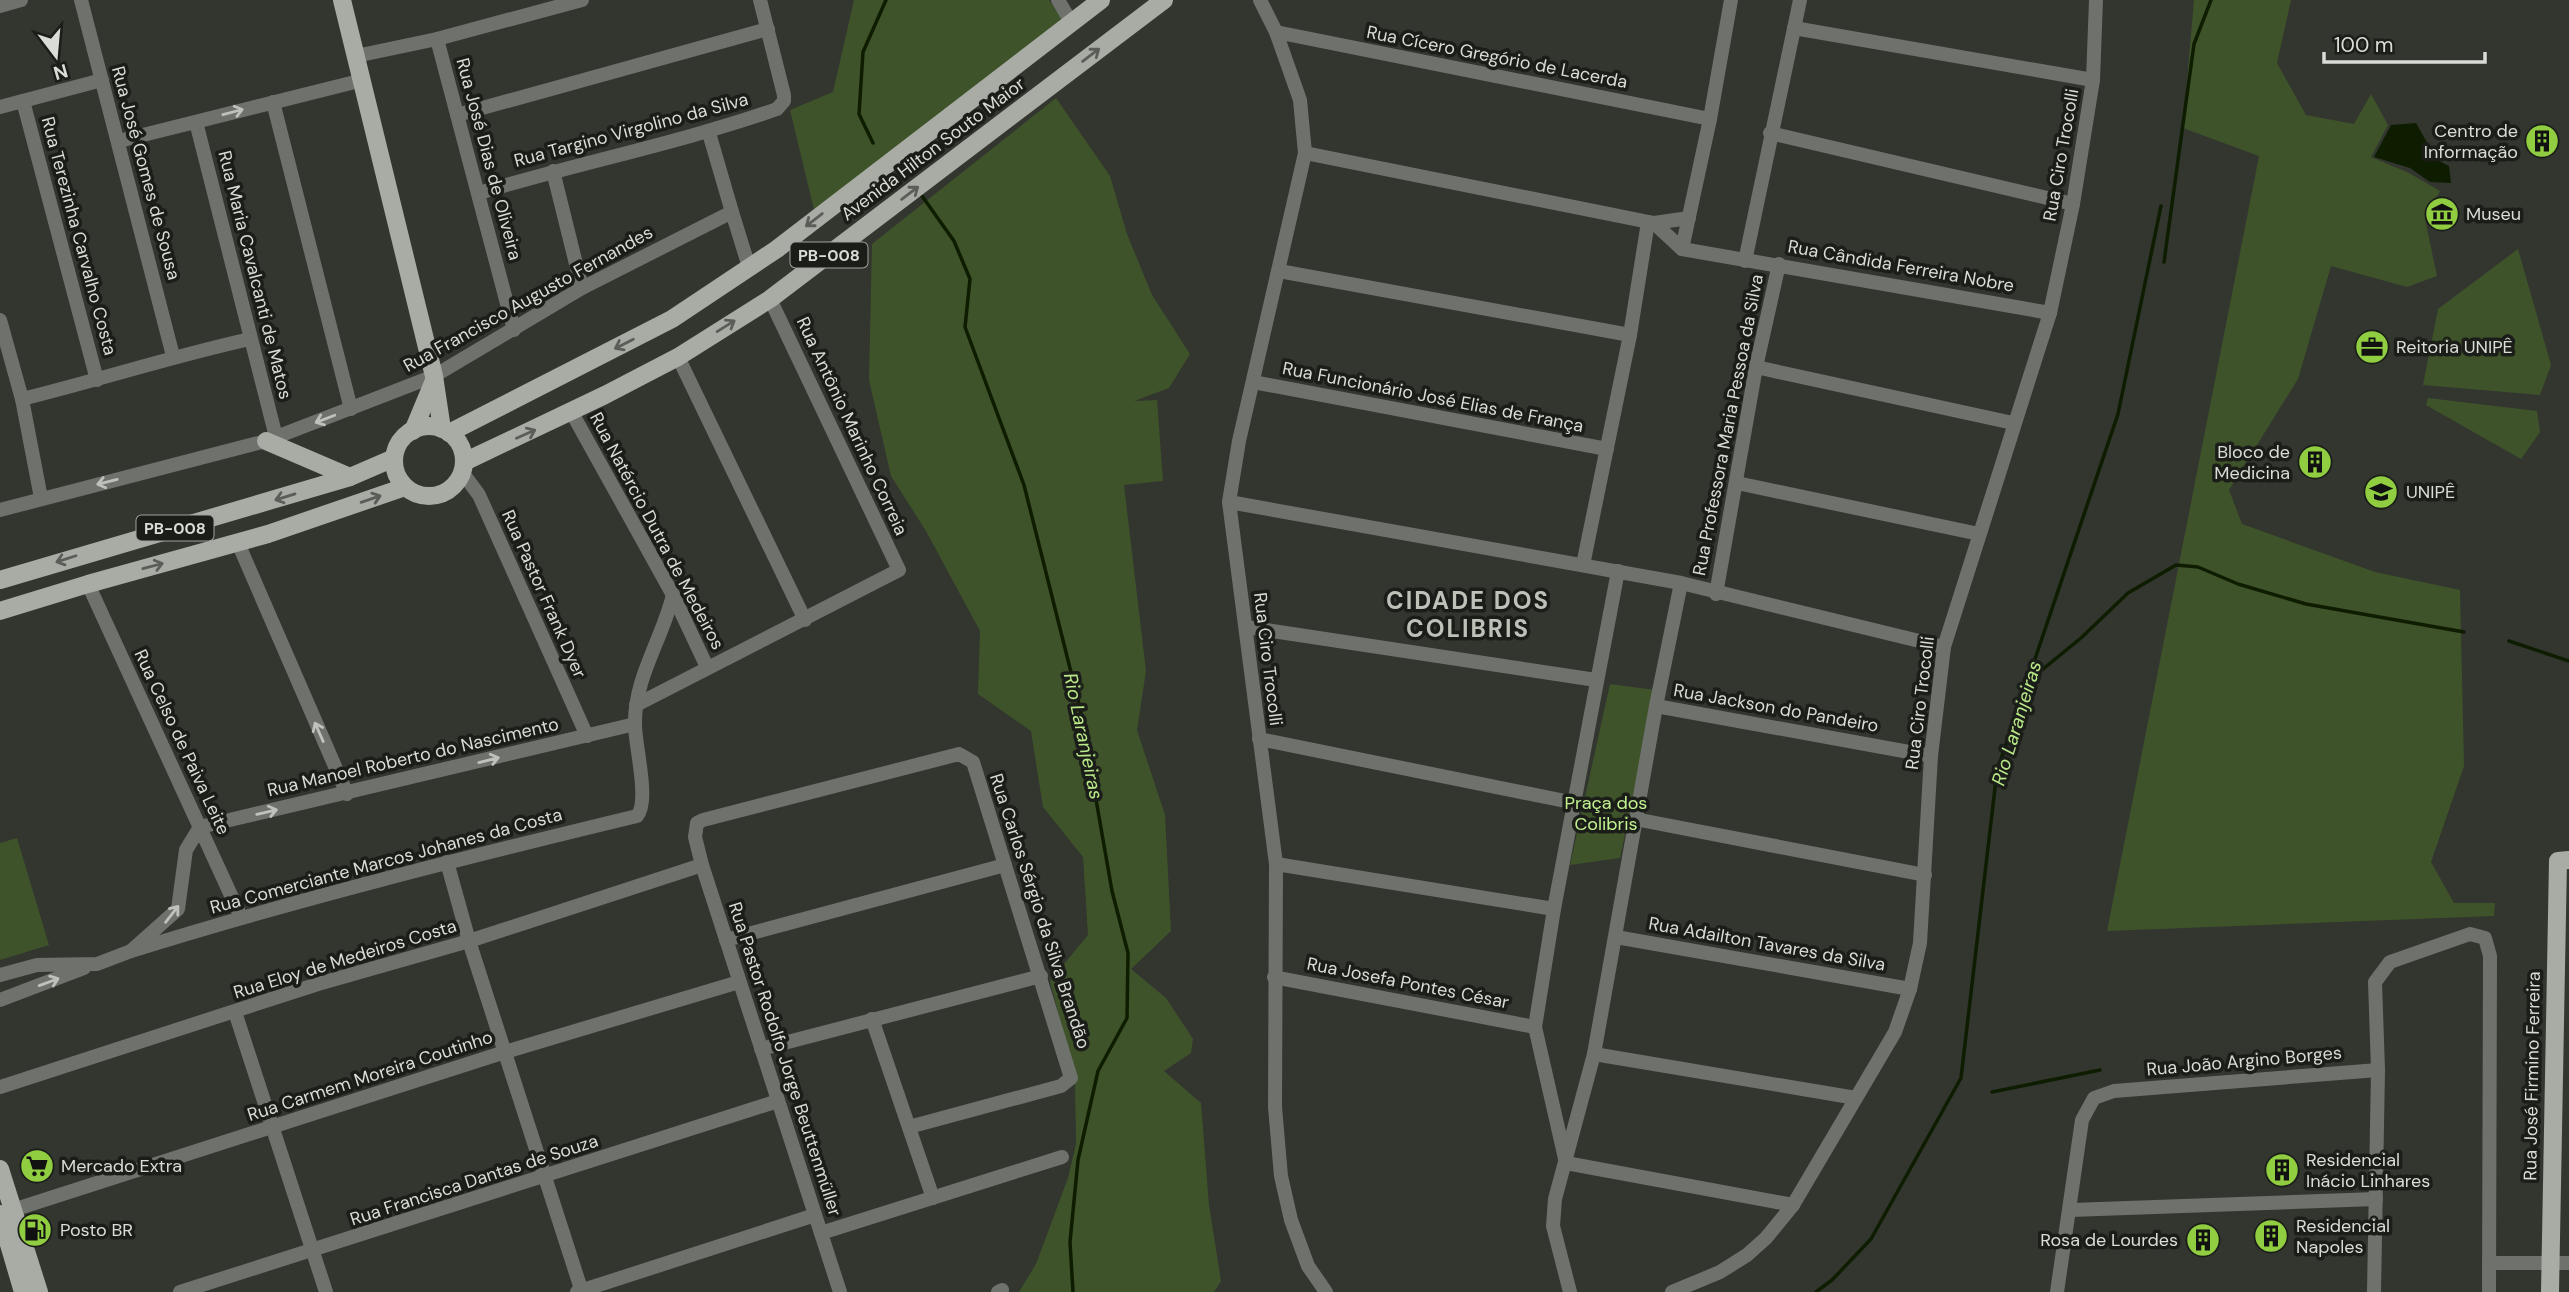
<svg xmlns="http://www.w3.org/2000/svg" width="2569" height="1292" font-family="'DM Sans',sans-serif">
	<rect width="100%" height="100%" fill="#32362f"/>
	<g fill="#3f532a">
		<path d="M854 0H1049L1064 22 816 218 790 110 833 92Z"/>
		<path d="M2194 0H2291L2277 63 2306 115 2354 124 2371 94 2388 125 2371 157 2409 173 2440 191 2425 219 2437 276 2407 287 2331 266 2298 379 2229 490 2242 524 2375 572 2460 590 2464 766 2431 862 2454 903H2495L2494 916 2107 931 2259 156 2183 128Z"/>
		<path d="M1056 98 1110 176 1127 234 1152 295 1190 354 1169 388 1134 401 1157 400 1163 481 1124 485 1146 671 1137 730 1165 815 1171 931 1131 969 1166 998 1193 1039 1191 1053 1164 1071 1201 1103 1209 1205 1221 1281 1214 1292H1019L1036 1264 1068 1178 1076 1144 1075 1079 1050 981 1088 935 1083 857 1043 807 1031 731 978 694 980 631 926 531 891 476 869 380 872 244Z"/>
		<path d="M2518 249 2551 365 2540 395 2423 385 2438 309Z"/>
		<path d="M2428 398 2537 411 2540 432 2521 459 2426 405Z"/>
		<path d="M1610 684 1655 690 1620 858 1570 865Z"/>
		<path d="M17 838 49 945 0 960V843Z"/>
	</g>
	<path fill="#0e1d00" d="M2416 123 2437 160 2449 166 2451 183 2430 182 2410 168 2374 157 2391 125Z"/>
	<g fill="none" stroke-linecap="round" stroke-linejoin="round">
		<g stroke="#0e1d00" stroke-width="3.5">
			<path d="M873 143 859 114 863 52 886 0"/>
			<path d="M922 196 954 241 970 279 965 327 1024 485 1080 708 1112 891 1128 953 1127 1018 1098 1071 1078 1160 1070 1242 1073 1292"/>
			<path d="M2164 262 2194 44 2211 0"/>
			<path d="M2509 641 2569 661"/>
			<path d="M2027 682 2081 638 2128 593 2176 565 2198 567 2238 584 2306 604 2464 632"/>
			<path d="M1992 1092 2100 1070"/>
			<path d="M1816 1292 1832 1280 1871 1239 1961 1078 1997 771 2118 414 2161 206"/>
		</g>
		<g stroke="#6f716d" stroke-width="14">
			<path d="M81 0 173 356"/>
			<path d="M1058 0 1071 22"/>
			<path d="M1260 0 1276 32 1300 100 1305 153 1239 441 1229 502 1276 864 1275 1107 1281 1176 1291 1220 1308 1266 1326 1292"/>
			<path d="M0 6 21 0"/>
			<path d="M1794 28 2093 80"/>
			<path d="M1276 32 1710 119"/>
			<path d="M437 39 514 330"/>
			<path d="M356 56 437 39 582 0"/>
			<path d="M23 101 97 380"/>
			<path d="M273 102 351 409"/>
			<path d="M0 107 102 80"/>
			<path d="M457 115 768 29"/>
			<path d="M196 122 276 437"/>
			<path d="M1770 133 2073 204"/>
			<path d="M119 141 363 80"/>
			<path d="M1305 153 1654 223 1689 218"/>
			<path d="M553 171 582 288"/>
			<path d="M479 193C578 163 680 143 777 109L784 101V95L760 0"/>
			<path d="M732 212 749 267"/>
			<path d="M1654 223 1682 249 2050 313"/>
			<path d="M1682 249 1710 119 1731 0"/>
			<path d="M1745 261 1800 0"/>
			<path d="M1279 271 1630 335"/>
			<path d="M0 320 22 399 41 498"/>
			<path d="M678 357 805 620"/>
			<path d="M1756 367 2013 423"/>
			<path d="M1253 382 1607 449"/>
			<path d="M22 399C99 380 173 356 250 339"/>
			<path d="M572 413 673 595 707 667"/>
			<path d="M462 472 479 495 587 736"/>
			<path d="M1737 483 1979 534"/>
			<path d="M1229 502 1681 583 1944 647"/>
			<path d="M0 510 266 441 434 376 582 288 732 212 709 133"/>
			<path d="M238 543 347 794"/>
			<path d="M1583 565 1630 335 1648 222"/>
			<path d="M1618 571 1554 909 1535 1027 1566 1163 1793 1205"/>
			<path d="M88 584 241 917"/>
			<path d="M1716 594 1756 367 1779 264"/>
			<path d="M1246 627 1596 680"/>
			<path d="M636 705 899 570 770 299"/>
			<path d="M1656 706 1931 756"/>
			<path d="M1259 739 1575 803"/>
			<path d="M1635 819 1925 875"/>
			<path d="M200 827 635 724"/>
			<path d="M447 862 469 941 582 1292"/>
			<path d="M1276 864 1554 909"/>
			<path d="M1616 937 1910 989"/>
			<path d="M726 940 1005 865"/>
			<path d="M131 951C298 899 467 857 637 816 650 802 635 745 635 725 634 678 662 640 673 595"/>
			<path d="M0 975 37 965 97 964 131 951 178 909 186 850 200 827"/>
			<path d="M1274 977 1535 1027"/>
			<path d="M0 1000 84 968"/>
			<path d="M235 1012 326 1292"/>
			<path d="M872 1019 933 1198"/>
			<path d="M761 1049 1041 976"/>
			<path d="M1594 1054 1856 1098"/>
			<path d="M0 1087 318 984 469 941 702 865"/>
			<path d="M13 1210 505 1052 739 982"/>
			<path d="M2071 1210 2376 1199"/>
			<path d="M821 1233 1062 1157"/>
			<path d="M2489 1263H2569"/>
			<path d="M180 1292 778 1101"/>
			<path d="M577 1292 815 1215"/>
			<path d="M840 1292 702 865 695 837 697 823 703 820 959 754 973 762 1071 1078 1061 1086 909 1127"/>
			<path d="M998 1292 1002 1290"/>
			<path d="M1570 1292 1553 1226 1555 1199 1594 1054 1656 706 1681 583"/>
			<path d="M1672 1292 1720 1272 1747 1255 1766 1238 1793 1205 1895 1032 1910 989 1920 943 1931 756 1944 647 2050 313 2073 204 2093 80 2096 0"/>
			<path d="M2057 1292 2082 1120 2094 1098 2114 1091 2378 1070"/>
			<path d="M2374 1292 2378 1070 2375 982 2390 962 2470 934 2485 938 2490 956 2489 1292"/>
		</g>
		<g stroke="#a8aca5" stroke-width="18">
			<path d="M342 0 434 376 442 429"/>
			<circle cx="429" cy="461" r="35"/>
			<path d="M413 431 433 383"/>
			<path d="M449 433 672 319 777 249 1101 0"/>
			<path d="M266 441 350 477"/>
			<path d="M464 462 605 395 678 357 770 299 1164 0"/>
			<path d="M0 580 350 477 394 458"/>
			<path d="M0 611 88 584 268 534 405 487"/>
			<path d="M0 1169 39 1292"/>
			<path d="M0 1214 23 1292"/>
			<path d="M2550 1292 2558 861 2569 860"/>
		</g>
	</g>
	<defs><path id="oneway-shaft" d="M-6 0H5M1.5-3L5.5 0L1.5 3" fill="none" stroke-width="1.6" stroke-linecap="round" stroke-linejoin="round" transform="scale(1.75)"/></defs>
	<g stroke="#5a5d58">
		<use href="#oneway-shaft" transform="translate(1091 55) rotate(-37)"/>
		<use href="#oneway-shaft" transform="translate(910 193) rotate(-37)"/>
		<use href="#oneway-shaft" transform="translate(814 220) rotate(142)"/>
		<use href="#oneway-shaft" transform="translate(726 326) rotate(-32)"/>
		<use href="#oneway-shaft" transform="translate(624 344) rotate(153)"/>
		<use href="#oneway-shaft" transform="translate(526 434) rotate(-24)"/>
		<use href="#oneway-shaft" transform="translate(285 497) rotate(163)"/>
		<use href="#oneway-shaft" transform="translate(371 499) rotate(-19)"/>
		<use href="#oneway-shaft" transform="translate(66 559) rotate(162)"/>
		<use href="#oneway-shaft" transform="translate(153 566) rotate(-15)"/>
	</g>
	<g stroke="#bec1bc">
		<use href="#oneway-shaft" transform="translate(233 112) rotate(-15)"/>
		<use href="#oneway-shaft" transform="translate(325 419) rotate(159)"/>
		<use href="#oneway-shaft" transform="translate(107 482) rotate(166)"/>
		<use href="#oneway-shaft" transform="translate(319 732) rotate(-114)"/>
		<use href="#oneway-shaft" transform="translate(489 760) rotate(-14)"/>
		<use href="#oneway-shaft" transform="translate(267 812) rotate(-13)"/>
		<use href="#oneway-shaft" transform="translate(172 914) rotate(-52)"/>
		<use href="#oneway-shaft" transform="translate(49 982) rotate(-20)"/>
	</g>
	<defs>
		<g id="building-disc" transform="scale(1.75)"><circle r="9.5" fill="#90cd41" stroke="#1b1d19"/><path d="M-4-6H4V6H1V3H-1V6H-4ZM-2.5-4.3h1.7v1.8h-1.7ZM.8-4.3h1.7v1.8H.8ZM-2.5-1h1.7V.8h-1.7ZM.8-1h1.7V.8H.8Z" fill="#111"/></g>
		<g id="museum-disc" transform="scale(1.75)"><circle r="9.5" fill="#90cd41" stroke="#1b1d19"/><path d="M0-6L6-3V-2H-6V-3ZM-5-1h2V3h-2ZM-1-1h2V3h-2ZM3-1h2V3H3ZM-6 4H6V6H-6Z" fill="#111"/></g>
		<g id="office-disc" transform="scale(1.75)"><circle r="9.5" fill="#90cd41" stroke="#1b1d19"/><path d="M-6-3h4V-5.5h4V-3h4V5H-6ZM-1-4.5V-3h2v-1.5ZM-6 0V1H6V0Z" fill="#111"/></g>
		<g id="university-disc" transform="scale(1.75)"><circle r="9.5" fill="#90cd41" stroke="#1b1d19"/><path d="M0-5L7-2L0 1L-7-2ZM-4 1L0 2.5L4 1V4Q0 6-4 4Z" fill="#111"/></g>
		<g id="supermarket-disc" transform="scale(1.75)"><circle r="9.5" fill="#90cd41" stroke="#1b1d19"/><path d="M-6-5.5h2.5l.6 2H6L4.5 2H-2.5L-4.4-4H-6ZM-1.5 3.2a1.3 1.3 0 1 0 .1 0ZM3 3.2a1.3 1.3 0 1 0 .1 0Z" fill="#111"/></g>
		<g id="fuel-disc" transform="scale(1.75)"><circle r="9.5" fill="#90cd41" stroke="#1b1d19"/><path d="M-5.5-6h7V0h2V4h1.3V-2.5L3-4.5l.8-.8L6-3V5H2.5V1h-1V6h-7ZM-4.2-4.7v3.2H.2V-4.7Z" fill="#111"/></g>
	</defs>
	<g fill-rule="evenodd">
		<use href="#building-disc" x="2542" y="141"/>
		<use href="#museum-disc" x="2442" y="214"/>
		<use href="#office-disc" x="2372" y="347"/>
		<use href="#building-disc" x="2315" y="462"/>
		<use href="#university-disc" x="2381" y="492"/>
		<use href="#supermarket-disc" x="37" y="1166"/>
		<use href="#building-disc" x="2282" y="1170"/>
		<use href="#fuel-disc" x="35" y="1230"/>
		<use href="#building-disc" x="2271" y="1236"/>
		<use href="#building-disc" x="2203" y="1240"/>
	</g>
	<g text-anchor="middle" stroke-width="7" stroke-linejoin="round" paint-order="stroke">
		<g fill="#1b1d19" stroke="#a0a39e" stroke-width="2">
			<rect x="790.5" y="242.5" width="77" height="25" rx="5"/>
			<rect x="136.5" y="515.5" width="77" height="25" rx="5"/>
		</g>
		<g font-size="16" font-weight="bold" fill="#d9dcd7">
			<text x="829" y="261">PB-008</text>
			<text x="175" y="534">PB-008</text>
		</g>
		<g font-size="18" fill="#d9dcd7" stroke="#1b1d19">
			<text transform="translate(1497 57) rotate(11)" y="6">Rua Cícero Gregório de Lacerda</text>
			<text transform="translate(631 130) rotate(-15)" y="6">Rua Targino Virgolino da Silva</text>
			<text transform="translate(933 149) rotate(-37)" y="6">Avenida Hilton Souto Maior</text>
			<text transform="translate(2061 155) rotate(-80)" y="6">Rua Ciro Trocolli</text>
			<text transform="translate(489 159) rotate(75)" y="6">Rua José Dias de Oliveira</text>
			<text transform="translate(146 173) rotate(75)" y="6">Rua José Gomes de Sousa</text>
			<text transform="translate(79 236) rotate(75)" y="6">Rua Terezinha Carvalho Costa</text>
			<text transform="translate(1901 266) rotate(10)" y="6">Rua Cândida Ferreira Nobre</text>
			<text transform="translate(255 275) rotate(76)" y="6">Rua Maria Cavalcanti de Matos</text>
			<text transform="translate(528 299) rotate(-29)" y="6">Rua Francisco Augusto Fernandes</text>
			<text transform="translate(1433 397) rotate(11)" y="6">Rua Funcionário José Elias de França</text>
			<text transform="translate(1728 425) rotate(-79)" y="6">Rua Professora Maria Pessoa da Silva</text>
			<text transform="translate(852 426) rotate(65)" y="6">Rua Antônio Marinho Correia</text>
			<text transform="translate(657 531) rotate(62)" y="6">Rua Natércio Dutra de Medeiros</text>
			<text transform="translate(544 594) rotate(66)" y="6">Rua Pastor Frank Dyer</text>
			<text transform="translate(1268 659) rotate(83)" y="6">Rua Ciro Trocolli</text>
			<text transform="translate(1920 703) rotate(-83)" y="6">Rua Ciro Trocolli</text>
			<text transform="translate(1776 708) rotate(10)" y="6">Rua Jackson do Pandeiro</text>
			<text transform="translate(182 742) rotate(65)" y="6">Rua Celso de Paiva Leite</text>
			<text transform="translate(413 757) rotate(-13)" y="6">Rua Manoel Roberto do Nascimento</text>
			<text transform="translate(386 861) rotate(-15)" y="6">Rua Comerciante Marcos Johanes da Costa</text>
			<text transform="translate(1040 911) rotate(72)" y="6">Rua Carlos Sérgio da Silva Brandão</text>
			<text transform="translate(1767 944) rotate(10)" y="6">Rua Adailton Tavares da Silva</text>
			<text transform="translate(345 959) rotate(-17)" y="6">Rua Eloy de Medeiros Costa</text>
			<text transform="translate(1408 983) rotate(11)" y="6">Rua Josefa Pontes César</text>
			<text transform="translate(785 1059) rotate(72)" y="6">Rua Pastor Rodolfo Jorge Beuttenmüller</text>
			<text transform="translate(2244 1061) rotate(-5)" y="6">Rua João Argino Borges</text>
			<text transform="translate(370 1076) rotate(-18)" y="6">Rua Carmem Moreira Coutinho</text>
			<text transform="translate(2532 1076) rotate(-89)" y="6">Rua José Firmino Ferreira</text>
			<text transform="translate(474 1180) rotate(-18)" y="6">Rua Francisca Dantas de Souza</text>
		</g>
		<g font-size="18" fill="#d9dcd7" stroke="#1b1d19" text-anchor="start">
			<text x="2518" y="137" text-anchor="end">Centro de<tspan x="2518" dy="21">Informação</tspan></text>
			<text x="2466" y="220">Museu</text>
			<text x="2396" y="353">Reitoria UNIPÊ</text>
			<text x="2290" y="458" text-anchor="end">Bloco de<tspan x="2290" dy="21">Medicina</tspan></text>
			<text x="2406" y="498">UNIPÊ</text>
			<text x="2306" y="1166">Residencial<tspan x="2306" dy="21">Inácio Linhares</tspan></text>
			<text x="61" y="1172">Mercado Extra</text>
			<text x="2296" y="1232">Residencial<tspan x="2296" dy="21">Napoles</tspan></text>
			<text x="60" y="1236">Posto BR</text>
			<text x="2178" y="1246" text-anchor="end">Rosa de Lourdes</text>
		</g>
		<g font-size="18" fill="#c2f191" stroke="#1b1d19">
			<text x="1606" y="809">Praça dos<tspan x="1606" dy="21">Colibris</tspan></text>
		</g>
		<g font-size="19" font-style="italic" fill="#b9e888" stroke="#1b1d19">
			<text transform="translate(2016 723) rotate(-73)" y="7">Rio Laranjeiras</text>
			<text transform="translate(1084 736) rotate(78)" y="7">Rio Laranjeiras</text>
		</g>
		<g font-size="24" font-weight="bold" letter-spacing="2" fill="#bdc2b9" stroke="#1b1d19">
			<text x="1468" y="609">CIDADE DOS<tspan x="1468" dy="28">COLIBRIS</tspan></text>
		</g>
	</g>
	<g transform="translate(56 56) rotate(164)" stroke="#1b1d19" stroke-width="5" paint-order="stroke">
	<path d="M0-5L12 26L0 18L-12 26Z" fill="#d9dcd7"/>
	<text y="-10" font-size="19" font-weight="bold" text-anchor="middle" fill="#d9dcd7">N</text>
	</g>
	<path d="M2324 52v10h161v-10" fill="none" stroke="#d9dcd7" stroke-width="3.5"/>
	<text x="2334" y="52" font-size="21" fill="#d9dcd7" stroke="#1b1d19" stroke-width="5" paint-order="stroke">100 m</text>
</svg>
